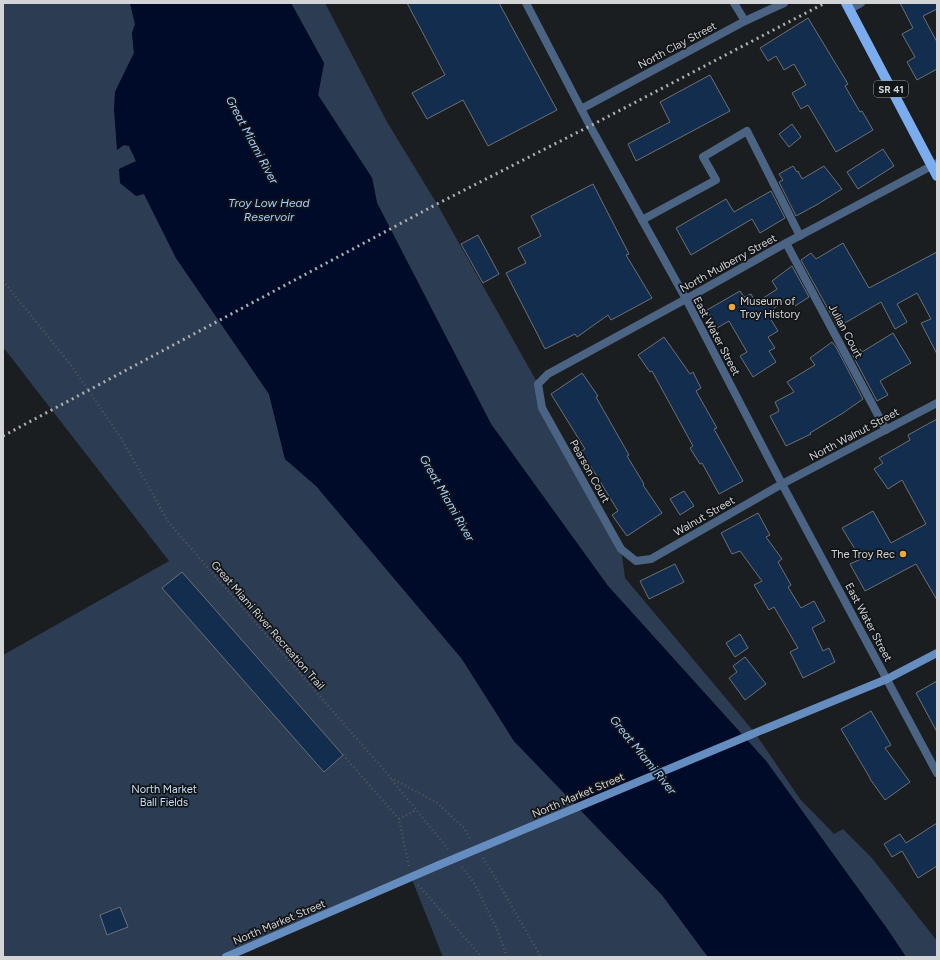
<svg xmlns="http://www.w3.org/2000/svg" width="940" height="960" font-family="Figtree,sans-serif">
	<rect width="100%" height="100%" fill="#1b1e21"/>
	<g fill="#2c3d53">
		<path d="M3 3H130L135 24 132 33 134 53 115 92 117 149 124 145 129 146 136 161 144 194 176 258 269 394 285 459 316 485 462 659 514 741 662 895 708 957H443L411 877 226 957H3V655L169 561 3 347Z"/>
		<path d="M291 3H325L387 122 437 204 538 384 542 408 621 549 625 578 755 733 800 799 834 834 843 829 872 858 937 941V957H906L888 930 766 761 608 586 491 424 377 203 372 178 318 95 324 63Z"/>
	</g>
	<path fill="#000a29" d="M130 3H291L324 63 318 95 372 178 377 203 491 424 608 586 766 761 888 930 906 957H708L662 895 514 741 462 659 316 486 285 459 269 394 176 258 144 194 136 196 120 183 119 169 136 161 129 146 124 145 117 150 114 110 115 92 134 53 132 33 135 24Z"/>
	<g fill="#122d4e" stroke="#6d7074">
		<path d="M407 3H499L557 110 488 146 463 100 427 119 412 93 445 75Z"/>
		<path d="M900 3H937V9L923 16 937 42V69L917 80 907 62 915 57 902 34 913 28Z"/>
		<path d="M808 18 848 84 845 86 860 112 862 111 873 130 836 152 808 105 801 109 792 93 806 85 794 64 784 70 776 56 768 61 760 48Z"/>
		<path d="M710 75 730 111 636 161 628 144 670 122 660 102Z"/>
		<path d="M792 124 801 137 789 147 779 134Z"/>
		<path d="M883 149 894 166 858 189 847 172Z"/>
		<path d="M793 166 797 172 798 171 802 179 824 166 842 189 818 204 796 216 779 182 783 180 779 174Z"/>
		<path d="M593 184 629 254 626 255 652 298 611 320 608 315 577 337 575 334 545 349 506 273 526 263 518 248 541 236 531 216Z"/>
		<path d="M771 191 785 218 760 233 752 219 691 255 676 228 726 199 734 212Z"/>
		<path d="M478 235 499 274 483 283 461 244Z"/>
		<path d="M843 243 869 288 937 252V354L921 323 931 319 917 293 897 304 907 322 895 329 881 302 838 327 801 260 811 253 816 259Z"/>
		<path d="M792 266 809 297 795 306 789 298 767 313 778 331 768 337 775 348 769 351 776 362 753 377 740 356 747 352 729 321 717 328 707 310 740 291 744 297 751 294 756 303 777 289 772 281Z"/>
		<path d="M893 333 911 363 880 381 888 395 877 401 852 354 860 349 862 352Z"/>
		<path d="M664 337 690 374 693 372 701 388 696 391 717 428 714 429 743 481 719 494 702 463 700 464 690 448 693 446 652 371 650 372 638 355Z"/>
		<path d="M832 342 836 347 863 399 843 413 810 433 811 434 786 446 770 416 779 411 775 402 794 392 787 382 815 365 810 358Z"/>
		<path d="M582 373 598 396 596 397 629 455 627 456 644 484 643 485 662 513 627 536 612 515 618 511 590 465 587 466 580 452 585 449 551 394Z"/>
		<path d="M937 419V600L916 564 865 591 850 564 861 559 842 528 873 511 891 543 926 524 902 480 888 489 874 469 883 463 879 458 910 440 908 435Z"/>
		<path d="M684 491 694 506 680 515 670 499Z"/>
		<path d="M758 513 770 535 766 537 782 559 778 562 791 585 788 587 801 608 814 601 825 621 812 628 823 651 829 648 835 662 803 678 790 652 798 648 774 607 769 610 754 585 762 581 740 551 732 554 721 533Z"/>
		<path d="M675 564 684 582 649 599 640 581Z"/>
		<path d="M182 572 343 755 324 772 162 588Z"/>
		<path d="M740 634 748 648 735 657 726 643Z"/>
		<path d="M745 657 766 684 745 700 729 678 737 672 733 666Z"/>
		<path d="M937 681V732L916 693Z"/>
		<path d="M871 711 891 745 885 748 910 782 885 800 870 779V778L841 729Z"/>
		<path d="M937 823V866L918 878 902 851 892 857 884 844 900 834 906 843Z"/>
		<path d="M120 907 128 927 107 935 100 915Z"/>
	</g>
	<g fill="none" stroke-linecap="round" stroke-linejoin="round">
		<g stroke="#545659" stroke-width="2.5" stroke-dasharray="1 3" stroke-linecap="butt">
			<path d="M3 281 71 365 121 438 169 523 391 778 436 802 464 828 471 840"/>
			<path d="M343 755 399 819 409 867"/>
			<path d="M392 780 448 849"/>
			<path d="M399 819 416 810"/>
			<path d="M483 858 499 884 541 957"/>
			<path d="M462 867 474 883 497 929 507 957"/>
			<path d="M418 885 482 957"/>
		</g>
		<g stroke="#4c6484" stroke-width="8">
			<path d="M734 3 745 21"/>
			<path d="M642 220 716 180 703 157 747 131 800 236"/>
		</g>
		<g stroke="#4c6484" stroke-width="8">
			<path d="M526 3 590 126 686 299 782 484 937 773"/>
			<path d="M850 9 861 3"/>
			<path d="M581 109 745 21 784 3"/>
			<path d="M937 163 786 243 686 299 548 374 538 384 542 408 621 549 636 561 651 559 782 484 937 403"/>
			<path d="M786 243 886 430"/>
		</g>
		<g stroke="#668dc0" stroke-width="8">
			<path d="M750 735 887 679 937 653"/>
			<path d="M226 957 439 865"/>
		</g>
		<path stroke="#7aacee" stroke-width="10" d="M846 3 937 176"/>
		<path stroke="#acaeb0" stroke-width="3" stroke-dasharray="2 4" stroke-linecap="butt" d="M3 436 437 204 590 126 825 3"/>
		<path stroke="#668dc0" stroke-width="8" d="M439 865 750 735"/>
	</g>
	<g fill="#eca93a" stroke="#121518" stroke-width="1.5">
		<circle cx="732" cy="307" r="4"/>
		<circle cx="903" cy="554" r="4"/>
	</g>
	<g text-anchor="middle" stroke-width="3.5" stroke-linejoin="round" paint-order="stroke">
		<rect fill="#121518" stroke="#999b9d" stroke-width="1" x="874" y="81" width="34" height="16" rx="3"/>
		<g font-size="10" font-weight="bold" fill="#d3d4d6">
			<text x="891" y="93">SR 41</text>
		</g>
		<g font-size="11" fill="#d3d4d6" stroke="#121518">
			<text transform="translate(677 45) rotate(-28)" y="4">North Clay Street</text>
			<text transform="translate(728 263) rotate(-29)" y="4">North Mulberry Street</text>
			<text transform="translate(846 331) rotate(62)" y="4">Julian Court</text>
			<text transform="translate(717 336) rotate(62)" y="4">East Water Street</text>
			<text transform="translate(854 434) rotate(-28)" y="4">North Walnut Street</text>
			<text transform="translate(590 471) rotate(61)" y="4">Pearson Court</text>
			<text transform="translate(704 516) rotate(-30)" y="4">Walnut Street</text>
			<text transform="translate(869 622) rotate(62)" y="4">East Water Street</text>
			<text transform="translate(268 625) rotate(49)" y="4">Great Miami River Recreation Trail</text>
			<text transform="translate(578 795) rotate(-23)" y="4">North Market Street</text>
			<text transform="translate(279 922) rotate(-23)" y="4">North Market Street</text>
		</g>
		<g font-size="11" fill="#d3d4d6" stroke="#121518" text-anchor="start">
			<text x="740" y="305">Museum of<tspan x="740" dy="13">Troy History</tspan></text>
			<text x="895" y="558" text-anchor="end">The Troy Rec</text>
		</g>
		<g font-size="11" fill="#caddf6" stroke="#121518">
			<text x="164" y="793">North Market<tspan x="164" dy="13">Ball Fields</tspan></text>
		</g>
		<g font-size="12" font-style="italic" fill="#a7cdfe" stroke="#121518">
			<text transform="translate(252 140) rotate(62)" y="4">Great Miami River</text>
			<text x="269" y="207">Troy Low Head<tspan x="269" dy="14">Reservoir</tspan></text>
			<text transform="translate(447 498) rotate(60)" y="4">Great Miami River</text>
			<text transform="translate(643 755) rotate(51)" y="4">Great Miami River</text>
		</g>
	</g>
	<rect width="940" height="960" fill="none" stroke="#d3d4d6" stroke-width="8"/>
</svg>
